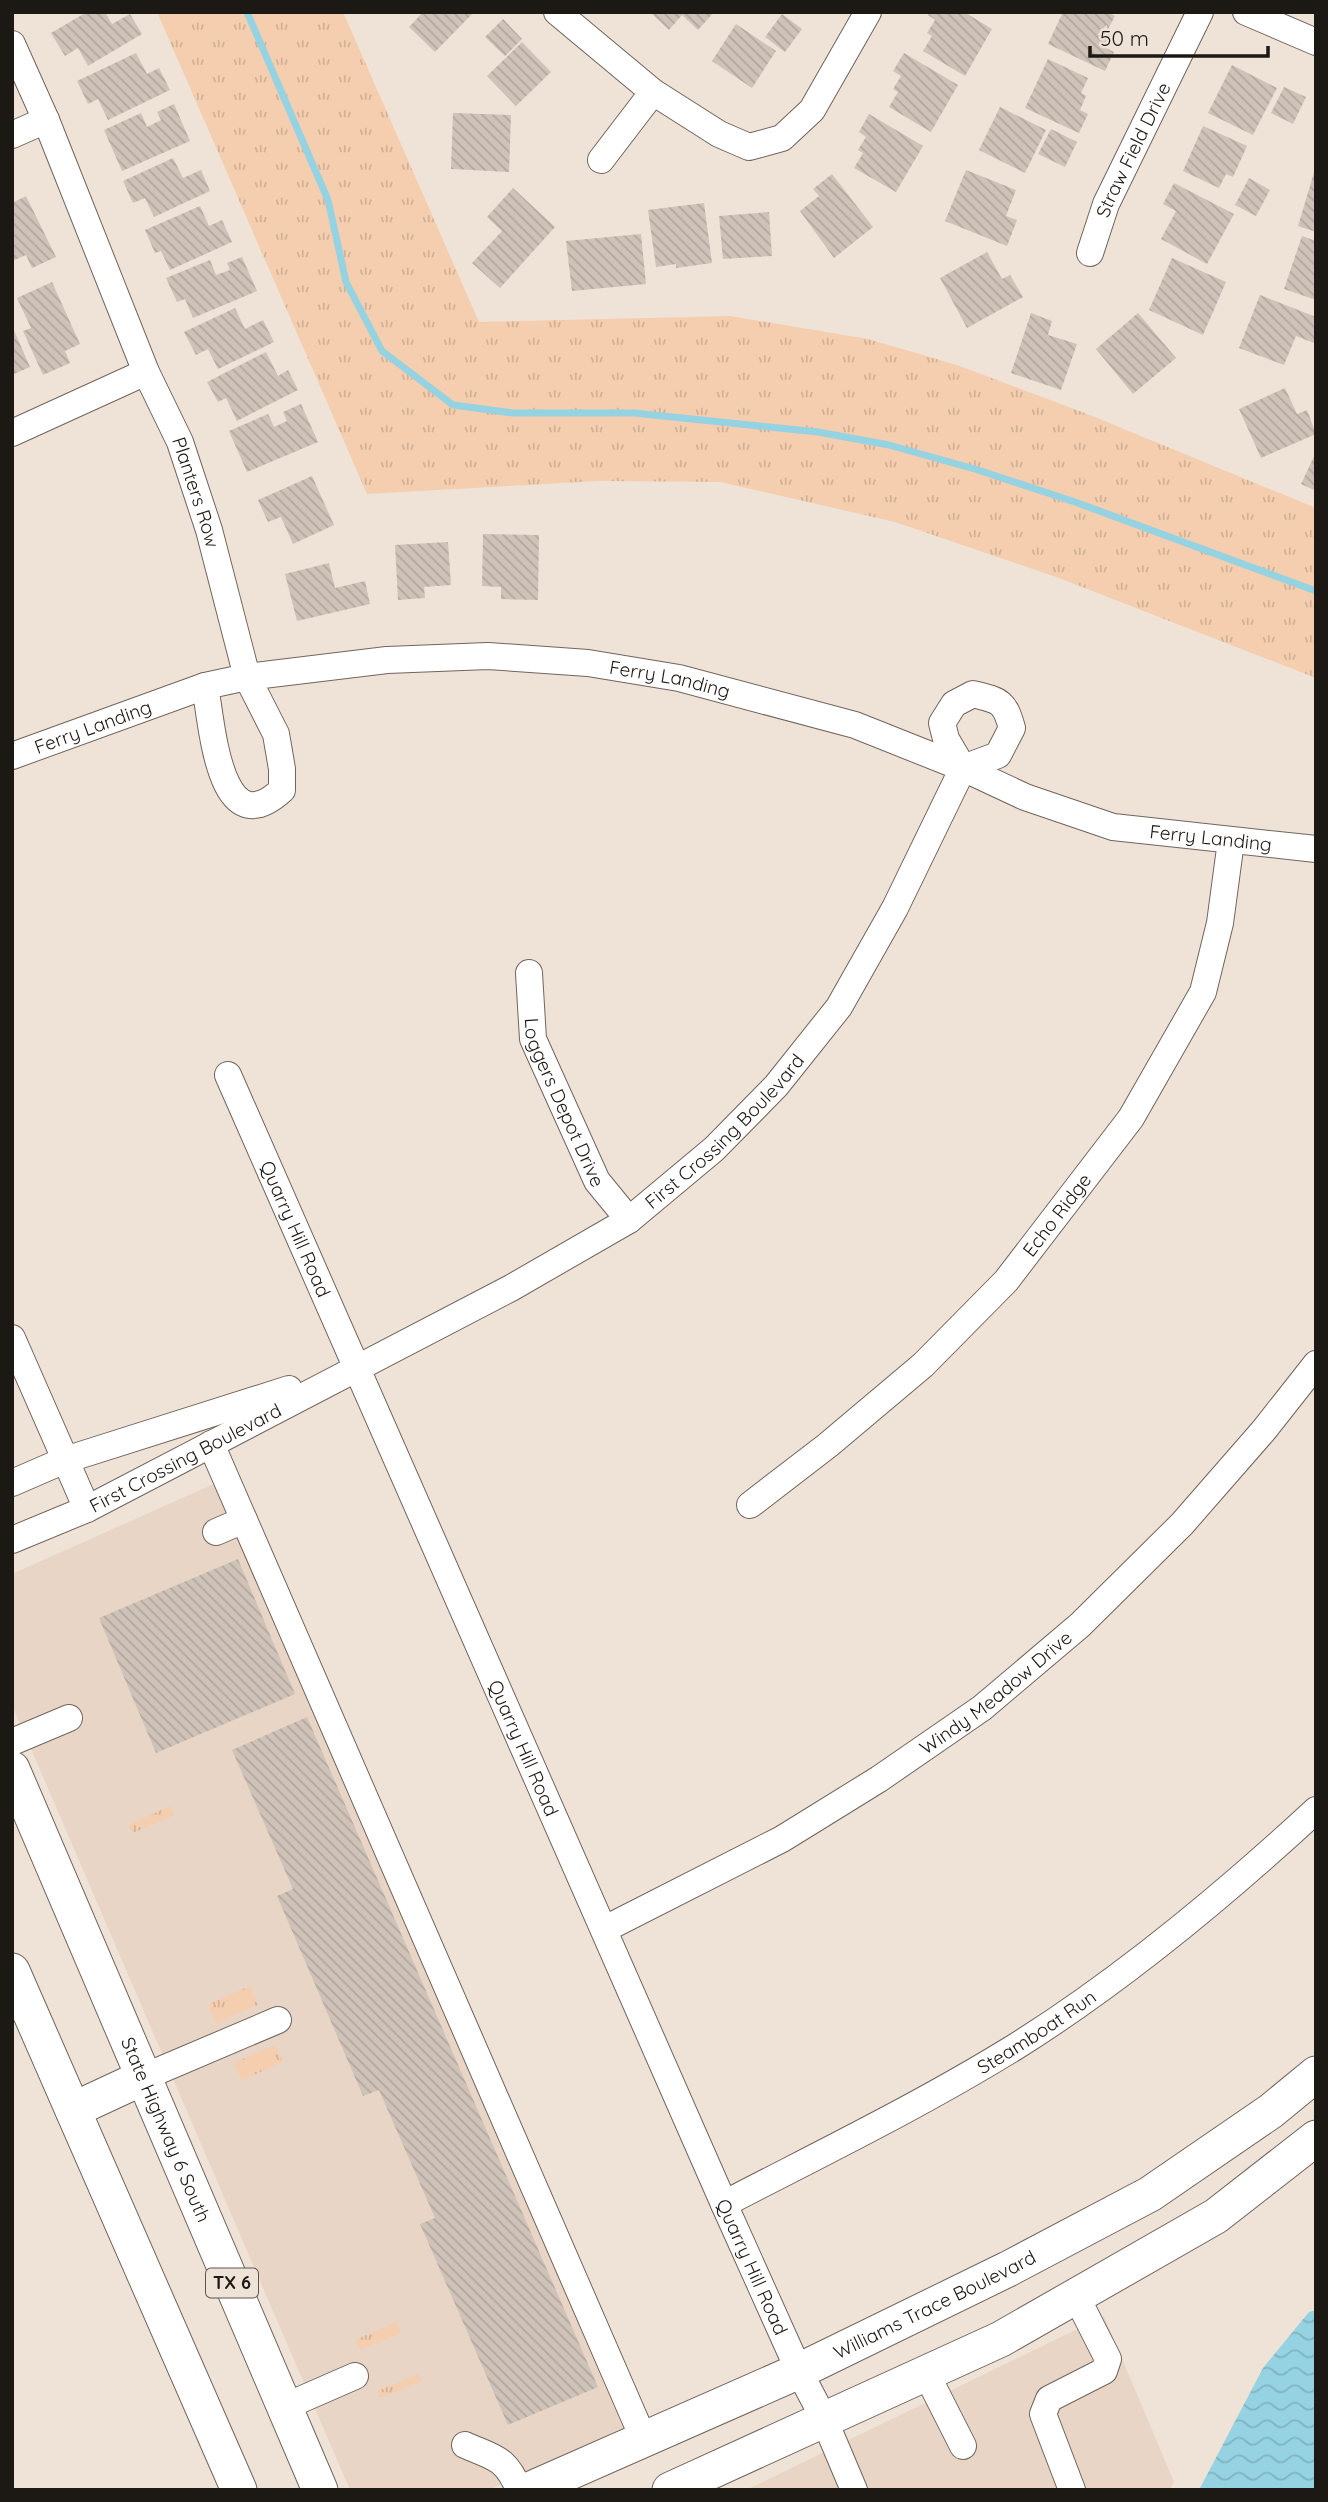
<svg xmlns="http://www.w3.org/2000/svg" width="1328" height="2502" font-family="Quicksand,sans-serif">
	<defs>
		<pattern id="grass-tufts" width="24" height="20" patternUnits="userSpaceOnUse" patternTransform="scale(1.75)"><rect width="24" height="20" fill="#f4ceae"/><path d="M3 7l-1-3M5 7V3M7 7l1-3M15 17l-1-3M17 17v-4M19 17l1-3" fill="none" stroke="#d1b095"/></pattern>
		<pattern id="water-waves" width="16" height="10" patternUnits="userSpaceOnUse" patternTransform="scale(1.75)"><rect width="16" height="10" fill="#95d2e2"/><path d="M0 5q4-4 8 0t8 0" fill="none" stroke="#80b4c1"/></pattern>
		<pattern id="building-back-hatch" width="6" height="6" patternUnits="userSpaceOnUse" patternTransform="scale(1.75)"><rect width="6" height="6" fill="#cfc3b9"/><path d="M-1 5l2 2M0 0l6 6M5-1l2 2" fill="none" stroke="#b1a79e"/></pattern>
	</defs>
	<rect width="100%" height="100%" fill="#efe3d8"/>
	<g fill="#e8d5c5">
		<path d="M218 1482 623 2428 489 2490H350L12 1705V1574Z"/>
		<path d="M1104 2316 1174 2482 1170 2490H746Z"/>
	</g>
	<g fill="url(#grass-tufts)">
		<path d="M157 12H343L479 322 730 316 868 339 957 365 1085 413 1316 508V678L1059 578 895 522 720 482 599 481 367 494Z"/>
		<path d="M170 1806 174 1815 133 1833 129 1825Z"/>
		<path d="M250 1986 258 2005 216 2023 208 2004Z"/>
		<path d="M275 2045 283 2062 242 2080 234 2063Z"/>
		<path d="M396 2322 401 2333 360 2350 355 2340Z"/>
		<path d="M418 2374 422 2381 380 2398 378 2391Z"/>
	</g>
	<path fill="url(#water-waves)" d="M1316 2310V2490H1199L1263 2368 1309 2312Z"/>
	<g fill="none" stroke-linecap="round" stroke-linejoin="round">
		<path stroke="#95d2e2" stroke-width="7" d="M247 12 328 200 346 282 382 351 453 405 513 413H634L818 432 889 445 978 470 1075 502 1316 591"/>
	</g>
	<g fill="url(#building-back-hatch)">
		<path d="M87 12H105L112 24 130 14 142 34 88 66 78 48 65 56 51 33Z"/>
		<path d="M423 12H474L435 52 409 27Z"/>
		<path d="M650 12H714L698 30 682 15 669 30Z"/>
		<path d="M929 12H964L992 29 965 76 923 51 932 36 927 33 935 20 928 15Z"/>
		<path d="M1063 12H1107L1115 16 1107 31 1112 34 1106 48 1114 52 1105 71 1048 44Z"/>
		<path d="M782 14 802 29 785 52 765 37Z"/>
		<path d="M503 19 522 39 505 56 485 37Z"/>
		<path d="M736 24 776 51 752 88 712 61Z"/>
		<path d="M522 42 551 72 516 106 487 76Z"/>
		<path d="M136 53 147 74 159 68 170 90 108 120 98 99 88 104 77 81Z"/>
		<path d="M904 53 958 85 931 132 889 107 898 92 893 89 901 76 893 71Z"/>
		<path d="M1048 59 1088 78 1081 93 1086 96 1080 110 1088 114 1079 133 1025 108Z"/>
		<path d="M1232 65 1277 88 1253 135 1208 113Z"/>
		<path d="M1284 87 1306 97 1293 124 1271 113Z"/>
		<path d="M174 104 190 141 122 171 104 130 141 113 147 127 161 120 157 112Z"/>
		<path d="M1000 107 1046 130 1025 173 979 150Z"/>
		<path d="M453 113 511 115 509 172 451 169Z"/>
		<path d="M869 114 923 146 896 192 854 168 863 153 858 150 866 137 859 132Z"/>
		<path d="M1203 126 1247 146 1233 177 1226 174 1219 188 1183 171Z"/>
		<path d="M1051 129 1077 142 1065 167 1038 154Z"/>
		<path d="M173 158 183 178 201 170 210 191 154 217 145 198 133 203 123 181Z"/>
		<path d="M1315 169H1316V232L1298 226Z"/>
		<path d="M966 170 1016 190 1006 216 1017 220 1007 246 945 221Z"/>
		<path d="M832 174 873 227 834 258 800 211 819 196 813 189Z"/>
		<path d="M1249 178 1270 190 1256 216 1235 205Z"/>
		<path d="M1174 183 1234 214 1207 264 1161 239 1176 211 1163 204Z"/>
		<path d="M513 188 555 227 500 288 472 263 502 231 487 217Z"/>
		<path d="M26 196 56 257 32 268 26 255 12 261V203Z"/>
		<path d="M704 203 712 263 676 268V264L656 267 648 210Z"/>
		<path d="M200 206 209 226 222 220 232 242 170 270 161 251 155 253 145 230Z"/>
		<path d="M769 212 772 256 723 259 719 216Z"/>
		<path d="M641 234 646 284 572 291 566 241Z"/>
		<path d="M1302 236 1316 241V300L1284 289Z"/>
		<path d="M987 252 1002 279 1010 275 1023 297 967 328 940 278Z"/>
		<path d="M242 257 257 291 193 318 185 299 177 302 166 278 210 260 216 275 230 270 227 263Z"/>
		<path d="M1172 258 1226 282 1203 335 1149 310Z"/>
		<path d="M52 282 80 344 65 351 70 363 43 375 23 331 31 328 17 298Z"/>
		<path d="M1260 295 1316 317 1314 343 1296 336 1284 365 1239 348Z"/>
		<path d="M235 308 245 329 263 320 274 342 218 369 208 349 196 355 184 332Z"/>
		<path d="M1031 313 1052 321 1048 335 1077 344 1061 390 1011 373Z"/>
		<path d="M1138 313 1176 358 1133 394 1096 349Z"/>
		<path d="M12 326 30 367 12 375Z"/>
		<path d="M266 352 278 376 288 370 298 390 237 421 226 398 218 402 207 382Z"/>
		<path d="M1285 388 1297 414 1307 410 1316 434 1261 458 1239 409Z"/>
		<path d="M301 404 318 442 247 472 229 431 268 414 274 427 287 421 283 412Z"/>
		<path d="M1316 452V491L1301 484Z"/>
		<path d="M312 476 334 525 293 544 281 517 268 522 258 500Z"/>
		<path d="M483 534 539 535 538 600 501 599V587L482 586Z"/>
		<path d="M448 542 451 585 424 587 425 598 398 600 395 545Z"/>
		<path d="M329 563 335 588 365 581 370 604 297 621 285 574Z"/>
		<path d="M238 1559 295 1694 156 1753 99 1618Z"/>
		<path d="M307 1717 598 2387 508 2425 420 2224 435 2218 379 2090 363 2096 277 1896 293 1889 232 1750Z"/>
	</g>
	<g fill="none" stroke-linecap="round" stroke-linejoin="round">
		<g stroke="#70655c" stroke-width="28">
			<g id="minor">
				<path d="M557 12 653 92 719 134 749 147 782 138 812 110 868 12"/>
				<path d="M1246 12 1316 42"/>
				<path id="s1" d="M12 44 46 120 146 372 180 442 209 530 247 677 276 734 282 769V790C219 848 212 723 205 686"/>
				<path d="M12 135 46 120"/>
				<path d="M601 160 653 92"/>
				<path id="s2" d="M1090 253 1106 204 1200 12"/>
				<path d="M12 433 146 372"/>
				<path d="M973 694C1000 701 1004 700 1012 728L998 755 963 768 946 739 942 723 954 704Z"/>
				<path id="s3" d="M12 756 205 686 247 677 387 660 488 656 588 663 679 678 855 725 963 768 1025 797 1113 827 1316 849"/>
				<path id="s4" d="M529 973 533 1039 597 1181 629 1220"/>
				<path id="s5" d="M228 1075 724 2204 799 2371 824 2419 854 2490"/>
				<path d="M12 1338 87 1509"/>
				<path d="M211 1444 644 2440"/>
				<path d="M12 1483 65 1460 289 1389"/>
				<path id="s6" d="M750 1505 828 1445 923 1365 1006 1281 1131 1118 1203 992 1220 923 1231 841"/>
				<path d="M216 1532 244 1520"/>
				<path id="s7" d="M12 1540 87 1509 511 1288 629 1220 714 1149 776 1086 839 1007 895 908 963 768"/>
				<path d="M12 1742 69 1718"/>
				<path id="s8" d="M605 1929 782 1839 879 1779 982 1708 1080 1625 1182 1524 1264 1430 1316 1364"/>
				<path d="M144 2077 278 2020"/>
				<path id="s9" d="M724 2204C822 2153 921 2105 1015 2047 1122 1980 1223 1896 1316 1810"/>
				<path d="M926 2373 963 2446"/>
				<path d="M284 2407 355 2376"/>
				<path d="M465 2445C494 2458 506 2457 519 2490"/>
				<path d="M1072 2490 1043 2414 1049 2399 1104 2371 1108 2359 1076 2296"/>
			</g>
		</g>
		<g stroke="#70655c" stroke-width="37">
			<g id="major">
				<path id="s10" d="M12 1769 320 2490"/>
				<path d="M12 1971 239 2490"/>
				<path d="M73 2110 144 2077"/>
				<path id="s11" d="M529 2490 799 2371 1008 2269 1150 2194 1271 2111 1316 2074"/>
				<path d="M670 2490 1001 2339 1216 2216 1316 2138"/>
			</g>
		</g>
		<use href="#minor" stroke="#fff" stroke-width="26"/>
		<use href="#major" stroke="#fff" stroke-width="35"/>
	</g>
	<g text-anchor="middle" stroke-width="6" stroke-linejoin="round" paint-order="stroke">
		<rect fill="#efe3d8" stroke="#5b554f" stroke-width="2" x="206" y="2268.5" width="52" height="29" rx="5"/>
		<g font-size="18" font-weight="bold" fill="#1c1814">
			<text x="232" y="2289">TX 6</text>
		</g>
		<g font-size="19" fill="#1c1814" stroke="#efe3d8">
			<text dy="7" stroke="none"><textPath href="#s2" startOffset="112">Straw Field Drive</textPath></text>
			<text dy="7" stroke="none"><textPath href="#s1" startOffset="485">Planters Row</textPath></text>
			<text dy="7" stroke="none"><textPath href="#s3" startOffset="674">Ferry Landing</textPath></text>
			<text dy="7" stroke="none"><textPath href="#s3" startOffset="86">Ferry Landing</textPath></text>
			<text dy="7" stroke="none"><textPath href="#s3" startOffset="1241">Ferry Landing</textPath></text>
			<text dy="7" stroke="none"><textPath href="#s4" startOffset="136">Loggers Depot Drive</textPath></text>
			<text dy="7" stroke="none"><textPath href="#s7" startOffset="826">First Crossing Boulevard</textPath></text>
			<text dy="7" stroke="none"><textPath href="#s6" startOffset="424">Echo Ridge</textPath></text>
			<text dy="7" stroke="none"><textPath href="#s5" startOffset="168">Quarry Hill Road</textPath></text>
			<text dy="7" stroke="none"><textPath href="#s7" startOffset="192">First Crossing Boulevard</textPath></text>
			<text dy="7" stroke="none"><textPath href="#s8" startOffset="458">Windy Meadow Drive</textPath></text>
			<text dy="7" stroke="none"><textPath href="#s5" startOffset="735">Quarry Hill Road</textPath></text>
			<text dy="7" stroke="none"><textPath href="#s9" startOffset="357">Steamboat Run</textPath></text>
			<text dy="7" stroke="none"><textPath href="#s10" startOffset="392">State Highway 6 South</textPath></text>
			<text dy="7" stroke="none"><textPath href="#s5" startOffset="1302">Quarry Hill Road</textPath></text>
			<text dy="7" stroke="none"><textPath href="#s11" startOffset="446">Williams Trace Boulevard</textPath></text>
		</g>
	</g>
	<rect width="1328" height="2502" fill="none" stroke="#1c1814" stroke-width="28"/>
	<path d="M1090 46v10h178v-10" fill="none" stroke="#1c1814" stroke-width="3.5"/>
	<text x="1100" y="46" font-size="21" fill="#1c1814" stroke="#efe3d8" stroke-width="5" paint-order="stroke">50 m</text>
</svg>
